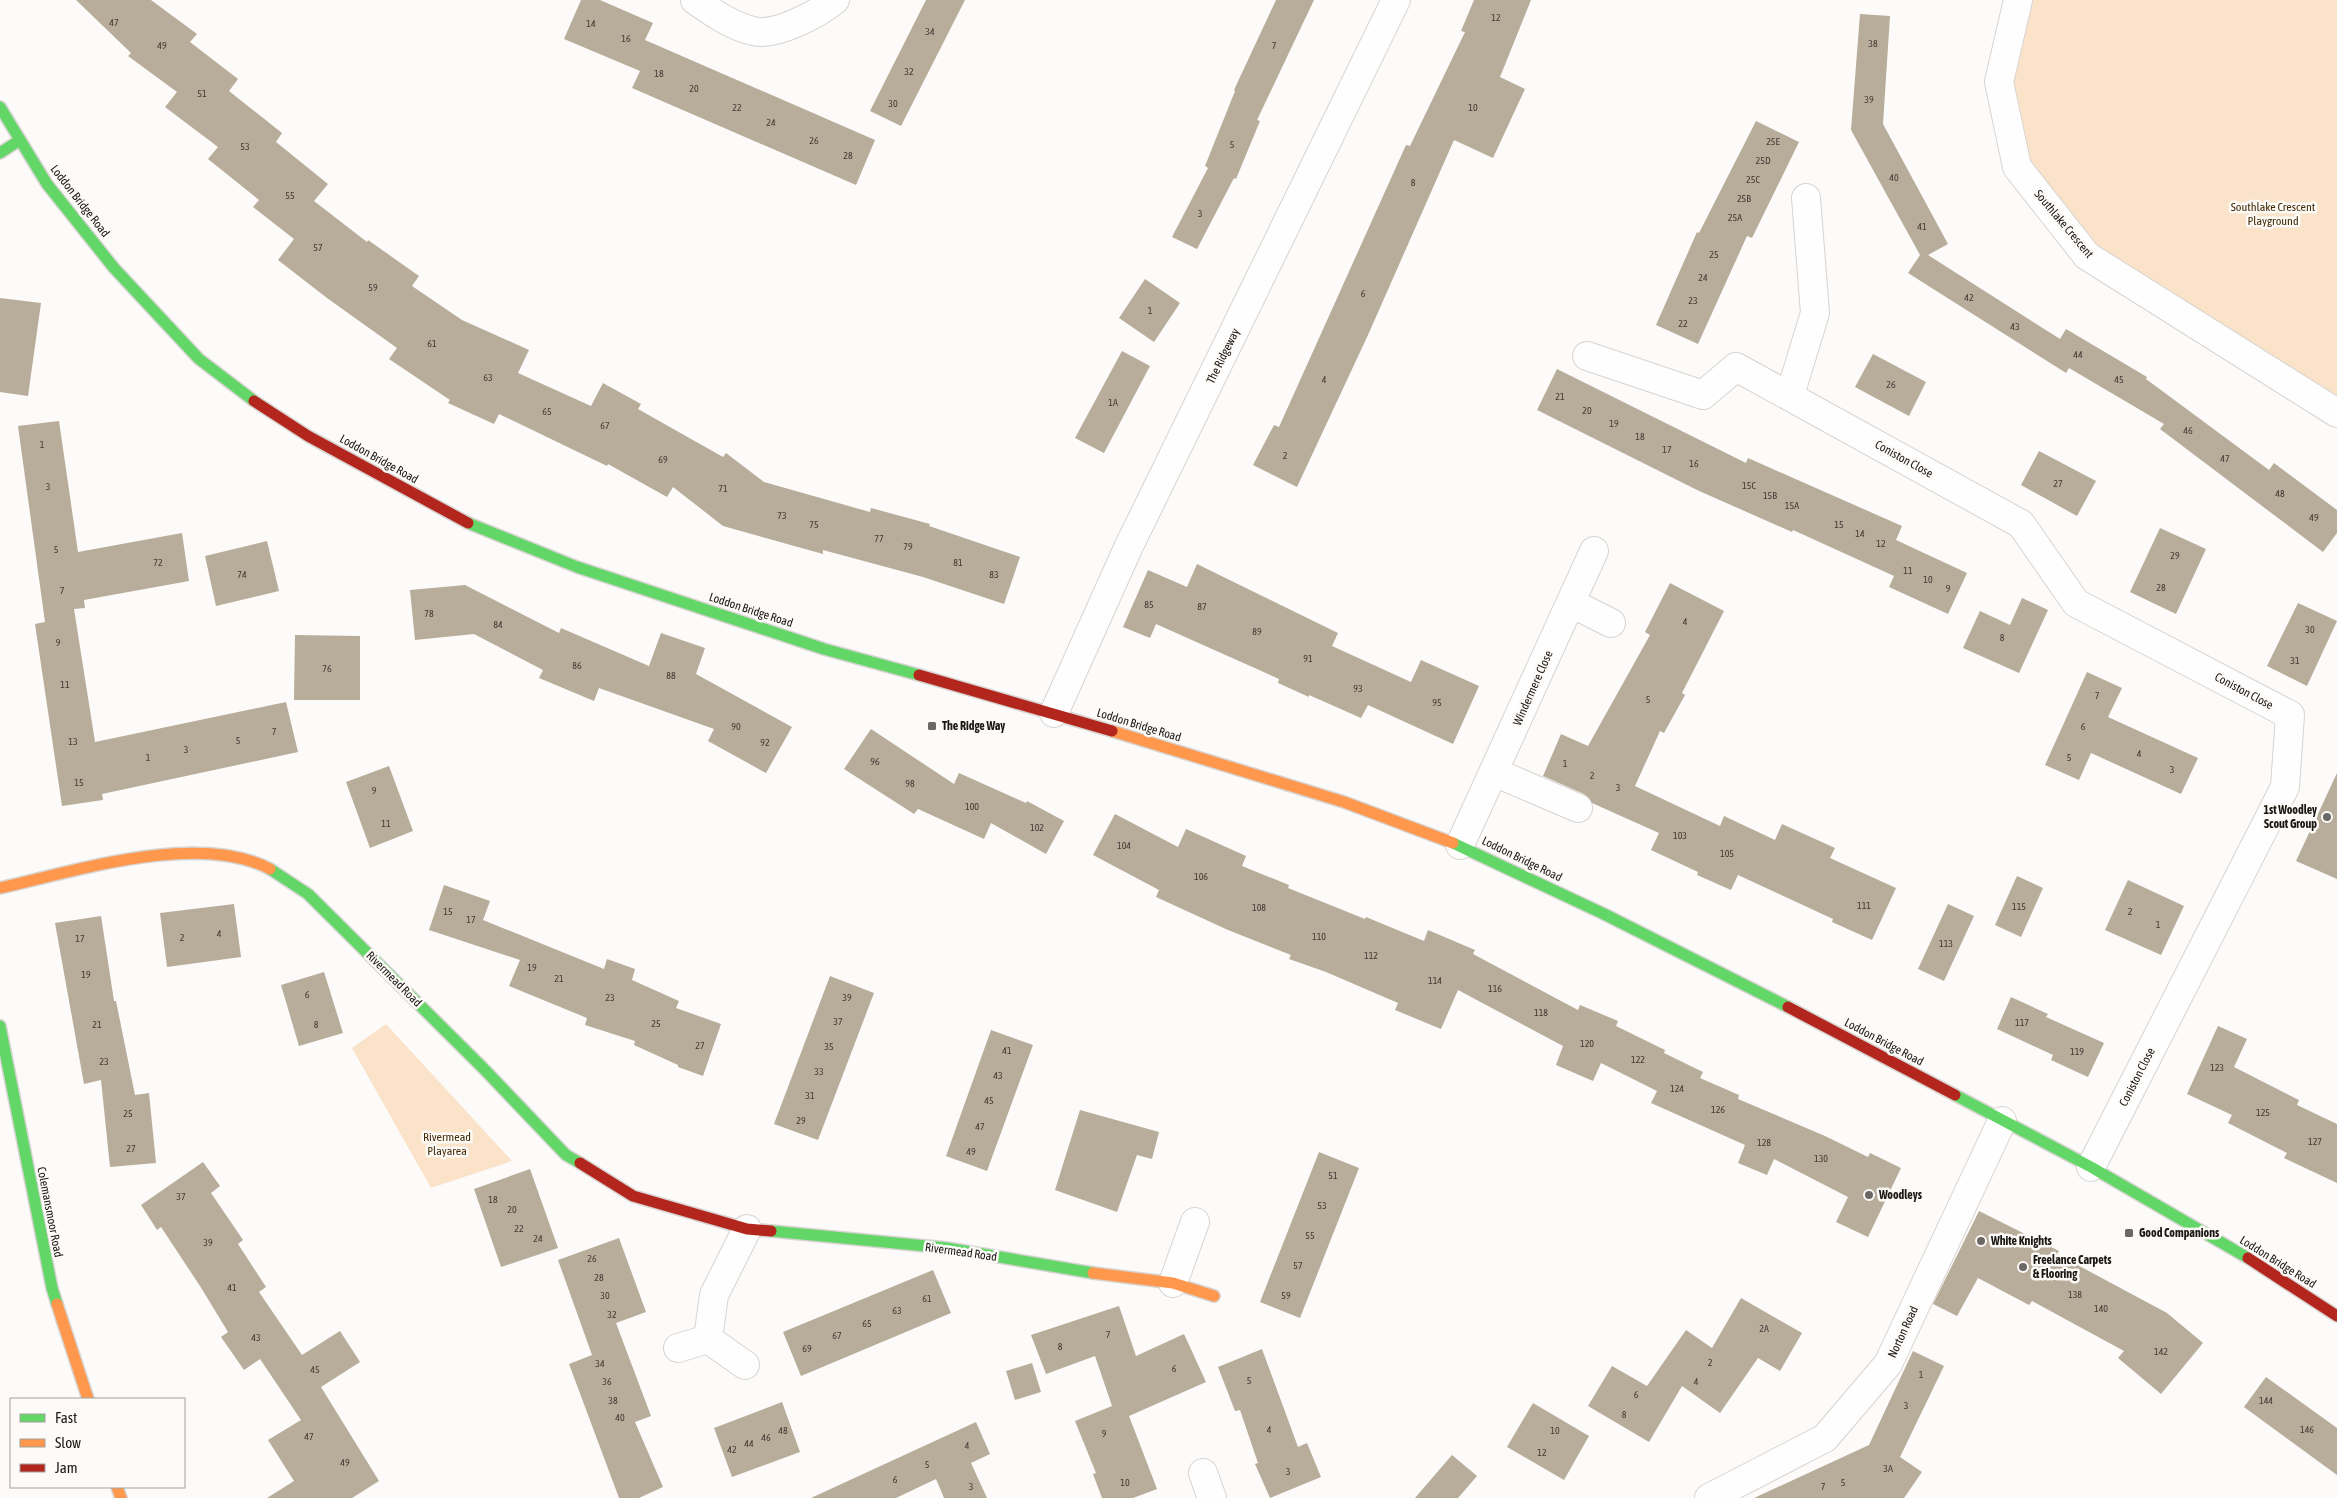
<svg xmlns="http://www.w3.org/2000/svg" width="2337" height="1498" font-family="'Asap Condensed',sans-serif">
	<rect width="100%" height="100%" fill="#fcfbf9"/>
	<g fill="#fae3c9">
		<path d="M2018 0H2337V413L2087 256 2017 167 1999 82Z"/>
		<path d="M386 1024 512 1161 431 1188 352 1048Z"/>
	</g>
	<g fill="#b8ac9a">
		<path d="M76 0H151L197 34 190 42 238 79 229 91 282 133 276 142 328 184 314 201 367 242 368 240 419 276 412 286 462 320 529 350 518 373 591 406 603 383 641 404 638 409 723 457 726 453 764 482 870 512 871 508 930 524 929 526 1020 557 1004 604 923 577 823 550V554L723 526 673 487 667 497 608 464 607 466 499 414 494 424 448 403 450 400 389 359 397 348 327 298 278 260 294 239 253 207 259 200 208 159 218 147 165 107 177 92 128 56 131 53Z"/>
		<path d="M581 0H600L653 23 645 40 875 140 856 185 632 88 640 71 564 39Z"/>
		<path d="M926 0H965L901 126 870 111Z"/>
		<path d="M1276 0H1314L1257 120 1260 121 1236 179 1234 178 1197 249 1172 237 1208 168 1205 166 1235 91 1234 90Z"/>
		<path d="M1474 0H1531L1500 77 1525 89 1493 158 1454 140 1368 335 1297 487 1253 465 1274 425 1279 427 1406 145 1410 146 1465 32 1461 31Z"/>
		<path d="M1860 14 1890 16 1883 124 1948 244 1928 255 2060 339 2066 329 2147 377 2146 379 2269 470 2274 463 2337 510V533L2323 552 2160 429 2164 424 2069 368 2066 373 1908 273 1920 255 1851 130Z"/>
		<path d="M1756 121 1799 142 1752 238 1747 236 1698 344 1656 325 1697 232 1699 233Z"/>
		<path d="M1145 279 1180 303 1154 342 1119 318Z"/>
		<path d="M0 298 41 303 28 396 0 392Z"/>
		<path d="M1122 351 1150 366 1104 453 1075 438Z"/>
		<path d="M1873 354 1926 382 1909 416 1855 387Z"/>
		<path d="M1557 369 1746 463 1748 458 1902 526 1896 540 1967 573 1948 614 1889 587 1894 576 1793 530 1792 532 1697 490 1537 410Z"/>
		<path d="M59 421 78 552 182 533 189 581 84 600 85 608 74 609 95 742 286 702 298 752 102 794 103 800 62 806 35 624 45 622 18 426Z"/>
		<path d="M2039 451 2096 481 2077 516 2021 485Z"/>
		<path d="M2160 528 2206 549 2176 614 2130 592Z"/>
		<path d="M267 541 279 591 216 606 205 556Z"/>
		<path d="M1197 564 1338 633 1332 646 1411 682 1421 660 1479 686 1453 744 1368 705 1361 718 1309 695V697L1278 683 1279 679 1156 624 1150 638 1123 627 1148 570 1187 587Z"/>
		<path d="M1670 583 1724 611 1682 693 1685 695 1664 733 1660 731 1635 786 1720 826 1724 816 1775 840 1782 824 1835 848 1830 858 1896 888 1872 940 1832 922 1833 919 1738 875 1731 890 1697 875 1698 872 1651 850 1659 833 1592 803 1584 794 1543 776 1561 734 1588 746 1650 635 1645 632Z"/>
		<path d="M465 585 559 633 561 628 649 666 661 633 705 648 696 674 792 727 766 773 708 741 714 729 599 688 594 701 539 678 543 670 474 634 415 640 410 590Z"/>
		<path d="M2022 598 2048 610 2019 673 1963 648 1980 611 2010 625Z"/>
		<path d="M2298 603 2337 621 2307 686 2267 666Z"/>
		<path d="M295 635 360 636V700H294Z"/>
		<path d="M2087 672 2122 688 2108 717 2198 758 2181 794 2091 753 2079 780 2045 765Z"/>
		<path d="M871 729 954 784 959 773 1026 803 1027 801 1064 821 1046 854 991 823 984 839 918 809 914 814 844 769Z"/>
		<path d="M389 766 413 831 370 848 346 782Z"/>
		<path d="M2337 773V879L2296 861Z"/>
		<path d="M1115 814 1178 847 1186 829 1246 856 1242 866 1289 885 1288 888 1365 919 1366 917 1424 941 1428 930 1475 950 1473 954 1578 1010 1580 1005 1618 1021 1616 1026 1665 1050 1664 1053 1703 1072 1700 1078 1739 1095 1738 1099 1825 1136 1868 1157 1870 1153 1901 1168 1868 1237 1836 1222 1848 1197 1774 1159 1767 1175 1738 1163 1745 1145 1651 1103 1657 1091 1601 1063 1593 1081 1556 1065 1563 1046 1458 990 1441 1029 1395 1010 1398 1003 1326 972 1289 959 1291 955 1228 930 1156 897 1159 890 1093 855Z"/>
		<path d="M2017 876 2043 888 2021 937 1995 925Z"/>
		<path d="M2128 880 2184 906 2161 955 2105 930Z"/>
		<path d="M444 885 490 901 483 920 604 969 607 959 635 969 632 980 679 1001 676 1008 721 1024 703 1076 678 1067V1065L634 1045 635 1041 585 1025 587 1018 509 986 520 960 429 930Z"/>
		<path d="M234 904 241 957 167 967 160 913Z"/>
		<path d="M1948 904 1974 916 1944 981 1918 969Z"/>
		<path d="M101 916 114 1001H116L135 1095 149 1093 156 1163 110 1167 101 1080 84 1084 55 923Z"/>
		<path d="M324 972 343 1033 299 1046 281 985Z"/>
		<path d="M830 976 874 993 818 1140 774 1124Z"/>
		<path d="M2011 997 2048 1014 2046 1017 2104 1043 2088 1077 2051 1060 2053 1055 1997 1029Z"/>
		<path d="M2218 1026 2247 1039 2234 1067 2299 1100 2297 1105 2337 1124V1183L2284 1158 2287 1153 2228 1123 2232 1115 2187 1094Z"/>
		<path d="M991 1030 1033 1045 987 1171 946 1156Z"/>
		<path d="M1080 1110 1159 1132 1152 1159 1137 1155 1117 1212 1055 1190Z"/>
		<path d="M1319 1152 1359 1168 1300 1318 1260 1302Z"/>
		<path d="M203 1162 220 1186 211 1193 243 1240 238 1244 266 1287 259 1292 302 1355 340 1331 360 1362 321 1387 379 1481 352 1498H267L294 1481 268 1440 301 1420 260 1359 244 1370 221 1337 228 1332 200 1286 161 1227 157 1230 141 1205Z"/>
		<path d="M530 1169 558 1248 501 1267 474 1189Z"/>
		<path d="M1979 1211 2059 1251 2057 1254 2167 1313 2203 1343 2161 1394 2118 1358 2124 1351 2032 1301 2029 1305 1978 1278 1957 1316 1933 1304Z"/>
		<path d="M619 1238 646 1312 616 1323 651 1416 635 1422 663 1487 639 1498H619L569 1364 592 1355 558 1260Z"/>
		<path d="M933 1270 951 1313 801 1376 783 1332Z"/>
		<path d="M1741 1298 1802 1333 1780 1371 1758 1358 1720 1413 1682 1386 1649 1442 1588 1406 1612 1366 1647 1386 1686 1330 1712 1348Z"/>
		<path d="M1119 1306 1136 1356 1184 1334 1206 1382 1129 1416 1157 1489 1133 1498H1102L1093 1474 1096 1473 1075 1421 1112 1406 1095 1356 1046 1374 1031 1335Z"/>
		<path d="M1262 1349 1298 1447 1307 1443 1321 1477 1270 1498 1255 1464 1258 1463 1240 1410 1235 1411 1218 1367Z"/>
		<path d="M1913 1351 1944 1366 1900 1457 1922 1472 1904 1498H1754L1869 1445Z"/>
		<path d="M1032 1363 1041 1392 1015 1400 1006 1371Z"/>
		<path d="M2266 1377 2337 1428V1475L2244 1407Z"/>
		<path d="M782 1402 800 1452 732 1477 714 1428Z"/>
		<path d="M1533 1403 1589 1436 1564 1480 1507 1447Z"/>
		<path d="M976 1422 990 1454 971 1463 987 1498H944L936 1479 896 1498H811Z"/>
		<path d="M1452 1455 1477 1476 1458 1498H1415Z"/>
	</g>
	<g fill="none" stroke-linecap="round" stroke-linejoin="round">
		<g stroke="#d7d4d1" stroke-width="30">
			<g id="street">
				<path d="M695 0C713 13 732 26 753 31 775 37 818 14 835 0"/>
				<path d="M2018 0 1999 82 2017 167 2087 256 2337 413"/>
				<path d="M1587 356 1703 395 1736 367 2021 524 2076 603 2290 715 2285 787 2091 1167"/>
				<path d="M1790 395 1815 313 1806 198"/>
				<path d="M1571 603 1611 623"/>
				<path d="M1054 713 1128 548 1396 0"/>
				<path d="M1494 772 1578 808"/>
				<path d="M1460 845 1594 551"/>
				<path d="M1173 1283 1195 1222"/>
				<path d="M708 1339 745 1365"/>
				<path d="M678 1348 708 1339 714 1295 747 1229"/>
				<path d="M1203 1473 1212 1498"/>
				<path d="M1709 1498 1825 1438 1888 1364 2002 1121"/>
			</g>
		</g>
		<g stroke="#d7d4d1" stroke-width="14">
			<g id="fast">
				<path d="M0 107 47 184 114 268 199 359 254 401"/>
				<path d="M0 153 20 140"/>
				<path d="M468 523 577 567 824 649 919 675"/>
				<path d="M1453 843 1604 914 1788 1007"/>
				<path d="M270 869 308 894 484 1069 566 1155 580 1163"/>
				<path d="M0 1026 52 1288 57 1304"/>
				<path d="M1955 1095 2091 1167 2248 1258"/>
				<path d="M771 1231 947 1248 1093 1273"/>
			</g>
		</g>
		<g stroke="#d7d4d1" stroke-width="14">
			<g id="slow">
				<path d="M1112 731 1344 802 1453 843"/>
				<path d="M0 888C75 871 199 831 270 869"/>
				<path d="M1093 1273 1173 1283 1214 1296"/>
				<path d="M57 1304 88 1399"/>
				<path d="M117 1487 121 1498"/>
			</g>
		</g>
		<g stroke="#d7d4d1" stroke-width="14">
			<g id="jam">
				<path d="M254 401 308 436 468 523"/>
				<path d="M919 675 1112 731"/>
				<path d="M1788 1007 1955 1095"/>
				<path d="M580 1163 633 1196 747 1229 771 1231"/>
				<path d="M2248 1258 2337 1316"/>
			</g>
		</g>
		<use href="#street" stroke="#fffefe" stroke-width="28"/>
		<use href="#fast" stroke="#63d668" stroke-width="11"/>
		<use href="#slow" stroke="#ff974d" stroke-width="11"/>
		<use href="#jam" stroke="#b3261e" stroke-width="11"/>
	</g>
	<g fill="#6a6764" stroke="#fdfbf8" stroke-width="2">
		<rect x="927" y="721" width="10" height="10" rx="2.5"/>
		<circle cx="2327" cy="817" r="5"/>
		<circle cx="1869" cy="1195" r="5"/>
		<rect x="2124" y="1228" width="10" height="10" rx="2.5"/>
		<circle cx="1981" cy="1241" r="5"/>
		<circle cx="2023" cy="1267" r="5"/>
	</g>
	<g text-anchor="middle" stroke-width="5" stroke-linejoin="round" paint-order="stroke">
		<g font-size="10" fill="#423c35">
			<text x="1496" y="21">12</text>
			<text x="114" y="26">47</text>
			<text x="591" y="27">14</text>
			<text x="930" y="35">34</text>
			<text x="626" y="42">16</text>
			<text x="1873" y="47">38</text>
			<text x="162" y="49">49</text>
			<text x="1274" y="49">7</text>
			<text x="909" y="75">32</text>
			<text x="659" y="77">18</text>
			<text x="694" y="92">20</text>
			<text x="202" y="97">51</text>
			<text x="1869" y="103">39</text>
			<text x="893" y="107">30</text>
			<text x="737" y="111">22</text>
			<text x="1473" y="111">10</text>
			<text x="771" y="126">24</text>
			<text x="814" y="144">26</text>
			<text x="1773" y="145">25E</text>
			<text x="1232" y="148">5</text>
			<text x="245" y="150">53</text>
			<text x="848" y="159">28</text>
			<text x="1763" y="164">25D</text>
			<text x="1894" y="181">40</text>
			<text x="1753" y="183">25C</text>
			<text x="1413" y="186">8</text>
			<text x="290" y="199">55</text>
			<text x="1744" y="202">25B</text>
			<text x="1200" y="217">3</text>
			<text x="1735" y="221">25A</text>
			<text x="1922" y="230">41</text>
			<text x="318" y="251">57</text>
			<text x="1714" y="258">25</text>
			<text x="1703" y="281">24</text>
			<text x="373" y="291">59</text>
			<text x="1363" y="297">6</text>
			<text x="1969" y="301">42</text>
			<text x="1693" y="304">23</text>
			<text x="1150" y="314">1</text>
			<text x="1683" y="327">22</text>
			<text x="2015" y="330">43</text>
			<text x="432" y="347">61</text>
			<text x="2078" y="358">44</text>
			<text x="488" y="381">63</text>
			<text x="1324" y="383">4</text>
			<text x="2119" y="383">45</text>
			<text x="1891" y="388">26</text>
			<text x="1560" y="400">21</text>
			<text x="1113" y="406">1A</text>
			<text x="1587" y="414">20</text>
			<text x="547" y="415">65</text>
			<text x="1614" y="427">19</text>
			<text x="605" y="429">67</text>
			<text x="2188" y="434">46</text>
			<text x="1640" y="440">18</text>
			<text x="42" y="448">1</text>
			<text x="1667" y="453">17</text>
			<text x="1285" y="459">2</text>
			<text x="2225" y="462">47</text>
			<text x="663" y="463">69</text>
			<text x="1694" y="467">16</text>
			<text x="2058" y="487">27</text>
			<text x="1749" y="489">15C</text>
			<text x="48" y="490">3</text>
			<text x="723" y="492">71</text>
			<text x="2280" y="497">48</text>
			<text x="1770" y="499">15B</text>
			<text x="1792" y="509">15A</text>
			<text x="782" y="519">73</text>
			<text x="2314" y="521">49</text>
			<text x="814" y="528">75</text>
			<text x="1839" y="528">15</text>
			<text x="1860" y="537">14</text>
			<text x="879" y="542">77</text>
			<text x="1881" y="547">12</text>
			<text x="908" y="550">79</text>
			<text x="56" y="553">5</text>
			<text x="2175" y="559">29</text>
			<text x="158" y="566">72</text>
			<text x="958" y="566">81</text>
			<text x="1908" y="574">11</text>
			<text x="242" y="578">74</text>
			<text x="994" y="578">83</text>
			<text x="1928" y="583">10</text>
			<text x="2161" y="591">28</text>
			<text x="1948" y="592">9</text>
			<text x="62" y="594">7</text>
			<text x="1149" y="608">85</text>
			<text x="1202" y="610">87</text>
			<text x="429" y="617">78</text>
			<text x="1685" y="625">4</text>
			<text x="498" y="628">84</text>
			<text x="2310" y="633">30</text>
			<text x="1257" y="635">89</text>
			<text x="2002" y="641">8</text>
			<text x="58" y="646">9</text>
			<text x="1308" y="662">91</text>
			<text x="2295" y="664">31</text>
			<text x="577" y="669">86</text>
			<text x="327" y="672">76</text>
			<text x="671" y="679">88</text>
			<text x="65" y="688">11</text>
			<text x="1358" y="692">93</text>
			<text x="2097" y="699">7</text>
			<text x="1648" y="703">5</text>
			<text x="1437" y="706">95</text>
			<text x="736" y="730">90</text>
			<text x="2083" y="730">6</text>
			<text x="274" y="735">7</text>
			<text x="238" y="744">5</text>
			<text x="73" y="745">13</text>
			<text x="765" y="746">92</text>
			<text x="186" y="753">3</text>
			<text x="2139" y="757">4</text>
			<text x="148" y="761">1</text>
			<text x="2069" y="761">5</text>
			<text x="875" y="765">96</text>
			<text x="1565" y="767">1</text>
			<text x="2172" y="773">3</text>
			<text x="1592" y="779">2</text>
			<text x="79" y="786">15</text>
			<text x="910" y="787">98</text>
			<text x="1618" y="791">3</text>
			<text x="374" y="794">9</text>
			<text x="972" y="810">100</text>
			<text x="386" y="827">11</text>
			<text x="1037" y="831">102</text>
			<text x="1680" y="839">103</text>
			<text x="1124" y="849">104</text>
			<text x="1727" y="857">105</text>
			<text x="1201" y="880">106</text>
			<text x="1864" y="909">111</text>
			<text x="2019" y="910">115</text>
			<text x="1259" y="911">108</text>
			<text x="448" y="915">15</text>
			<text x="2130" y="915">2</text>
			<text x="471" y="923">17</text>
			<text x="2158" y="928">1</text>
			<text x="219" y="937">4</text>
			<text x="1319" y="940">110</text>
			<text x="182" y="941">2</text>
			<text x="80" y="942">17</text>
			<text x="1946" y="947">113</text>
			<text x="1371" y="959">112</text>
			<text x="532" y="971">19</text>
			<text x="86" y="978">19</text>
			<text x="559" y="982">21</text>
			<text x="1435" y="984">114</text>
			<text x="1495" y="992">116</text>
			<text x="307" y="998">6</text>
			<text x="610" y="1001">23</text>
			<text x="847" y="1001">39</text>
			<text x="1541" y="1016">118</text>
			<text x="838" y="1025">37</text>
			<text x="2022" y="1026">117</text>
			<text x="656" y="1027">25</text>
			<text x="97" y="1028">21</text>
			<text x="316" y="1028">8</text>
			<text x="1587" y="1047">120</text>
			<text x="700" y="1049">27</text>
			<text x="829" y="1050">35</text>
			<text x="1007" y="1054">41</text>
			<text x="2077" y="1055">119</text>
			<text x="1638" y="1063">122</text>
			<text x="104" y="1065">23</text>
			<text x="2217" y="1071">123</text>
			<text x="819" y="1075">33</text>
			<text x="998" y="1079">43</text>
			<text x="1677" y="1092">124</text>
			<text x="810" y="1099">31</text>
			<text x="989" y="1104">45</text>
			<text x="1718" y="1113">126</text>
			<text x="2263" y="1116">125</text>
			<text x="128" y="1117">25</text>
			<text x="801" y="1124">29</text>
			<text x="980" y="1130">47</text>
			<text x="2315" y="1145">127</text>
			<text x="1764" y="1146">128</text>
			<text x="131" y="1152">27</text>
			<text x="971" y="1155">49</text>
			<text x="1821" y="1162">130</text>
			<text x="1333" y="1179">51</text>
			<text x="181" y="1200">37</text>
			<text x="493" y="1203">18</text>
			<text x="1322" y="1209">53</text>
			<text x="512" y="1213">20</text>
			<text x="519" y="1232">22</text>
			<text x="1310" y="1239">55</text>
			<text x="538" y="1242">24</text>
			<text x="208" y="1246">39</text>
			<text x="592" y="1262">26</text>
			<text x="1298" y="1269">57</text>
			<text x="599" y="1281">28</text>
			<text x="232" y="1291">41</text>
			<text x="2075" y="1298">138</text>
			<text x="605" y="1299">30</text>
			<text x="1286" y="1299">59</text>
			<text x="927" y="1302">61</text>
			<text x="2101" y="1312">140</text>
			<text x="897" y="1314">63</text>
			<text x="612" y="1318">32</text>
			<text x="867" y="1327">65</text>
			<text x="1764" y="1332">2A</text>
			<text x="1108" y="1338">7</text>
			<text x="837" y="1339">67</text>
			<text x="256" y="1341">43</text>
			<text x="1060" y="1350">8</text>
			<text x="807" y="1352">69</text>
			<text x="2161" y="1355">142</text>
			<text x="1710" y="1366">2</text>
			<text x="600" y="1367">34</text>
			<text x="1174" y="1372">6</text>
			<text x="315" y="1373">45</text>
			<text x="1921" y="1378">1</text>
			<text x="1249" y="1384">5</text>
			<text x="607" y="1385">36</text>
			<text x="1696" y="1385">4</text>
			<text x="1636" y="1398">6</text>
			<text x="613" y="1404">38</text>
			<text x="2266" y="1404">144</text>
			<text x="1906" y="1409">3</text>
			<text x="1624" y="1418">8</text>
			<text x="620" y="1421">40</text>
			<text x="1269" y="1433">4</text>
			<text x="2307" y="1433">146</text>
			<text x="783" y="1434">48</text>
			<text x="1555" y="1434">10</text>
			<text x="1104" y="1437">9</text>
			<text x="309" y="1440">47</text>
			<text x="766" y="1441">46</text>
			<text x="749" y="1447">44</text>
			<text x="967" y="1449">4</text>
			<text x="732" y="1453">42</text>
			<text x="1542" y="1456">12</text>
			<text x="345" y="1466">49</text>
			<text x="927" y="1468">5</text>
			<text x="1888" y="1472">3A</text>
			<text x="1288" y="1475">3</text>
			<text x="895" y="1483">6</text>
			<text x="1125" y="1486">10</text>
			<text x="1843" y="1486">5</text>
			<text x="971" y="1490">3</text>
			<text x="1823" y="1490">7</text>
		</g>
		<g font-size="12" fill="#1b1713" stroke="#fdfbf8">
			<text transform="translate(80 201) rotate(52)" y="4">Loddon Bridge Road</text>
			<text transform="translate(2064 224) rotate(50)" y="4">Southlake Crescent</text>
			<text transform="translate(1223 356) rotate(-64)" y="4">The Ridgeway</text>
			<text transform="translate(379 459) rotate(29)" y="4">Loddon Bridge Road</text>
			<text transform="translate(1904 459) rotate(29)" y="4">Coniston Close</text>
			<text transform="translate(751 610) rotate(18)" y="4">Loddon Bridge Road</text>
			<text transform="translate(1533 688) rotate(-66)" y="4">Windermere Close</text>
			<text transform="translate(2244 691) rotate(28)" y="4">Coniston Close</text>
			<text transform="translate(1139 725) rotate(17)" y="4">Loddon Bridge Road</text>
			<text transform="translate(1522 859) rotate(26)" y="4">Loddon Bridge Road</text>
			<text transform="translate(394 979) rotate(45)" y="4">Rivermead Road</text>
			<text transform="translate(1884 1042) rotate(28)" y="4">Loddon Bridge Road</text>
			<text transform="translate(2137 1077) rotate(-63)" y="4">Coniston Close</text>
			<text transform="translate(50 1212) rotate(79)" y="4">Colemansmoor Road</text>
			<text transform="translate(961 1252) rotate(8)" y="4">Rivermead Road</text>
			<text transform="translate(2278 1262) rotate(32)" y="4">Loddon Bridge Road</text>
			<text transform="translate(1903 1332) rotate(-65)" y="4">Norton Road</text>
		</g>
		<g font-size="12" fill="#422906" stroke="#fdfbf8">
			<text x="2273" y="211">Southlake Crescent<tspan x="2273" dy="14">Playground</tspan></text>
			<text x="447" y="1141">Rivermead<tspan x="447" dy="14">Playarea</tspan></text>
		</g>
		<g font-size="12" font-weight="bold" fill="#1b1713" stroke="#fdfbf8" text-anchor="start">
			<text x="942" y="730">The Ridge Way</text>
			<text x="2317" y="814" text-anchor="end">1st Woodley<tspan x="2317" dy="14">Scout Group</tspan></text>
			<text x="1879" y="1199">Woodleys</text>
			<text x="2139" y="1237">Good Companions</text>
			<text x="1991" y="1245">White Knights</text>
			<text x="2033" y="1264">Freelance Carpets<tspan x="2033" dy="14">&amp; Flooring</tspan></text>
		</g>
	</g>
	<rect x="10" y="1398" width="175" height="90" fill="#fdfbf8" stroke="#a3a09c"/>
	<rect x="20" y="1414" width="25" height="8" fill="#63d668" stroke="#a3a09c"/>
	<text x="55" y="1423" font-size="15" fill="#1b1713">Fast</text>
	<rect x="20" y="1439" width="25" height="8" fill="#ff974d" stroke="#a3a09c"/>
	<text x="55" y="1448" font-size="15" fill="#1b1713">Slow</text>
	<rect x="20" y="1464" width="25" height="8" fill="#b3261e" stroke="#a3a09c"/>
	<text x="55" y="1473" font-size="15" fill="#1b1713">Jam</text>
</svg>
